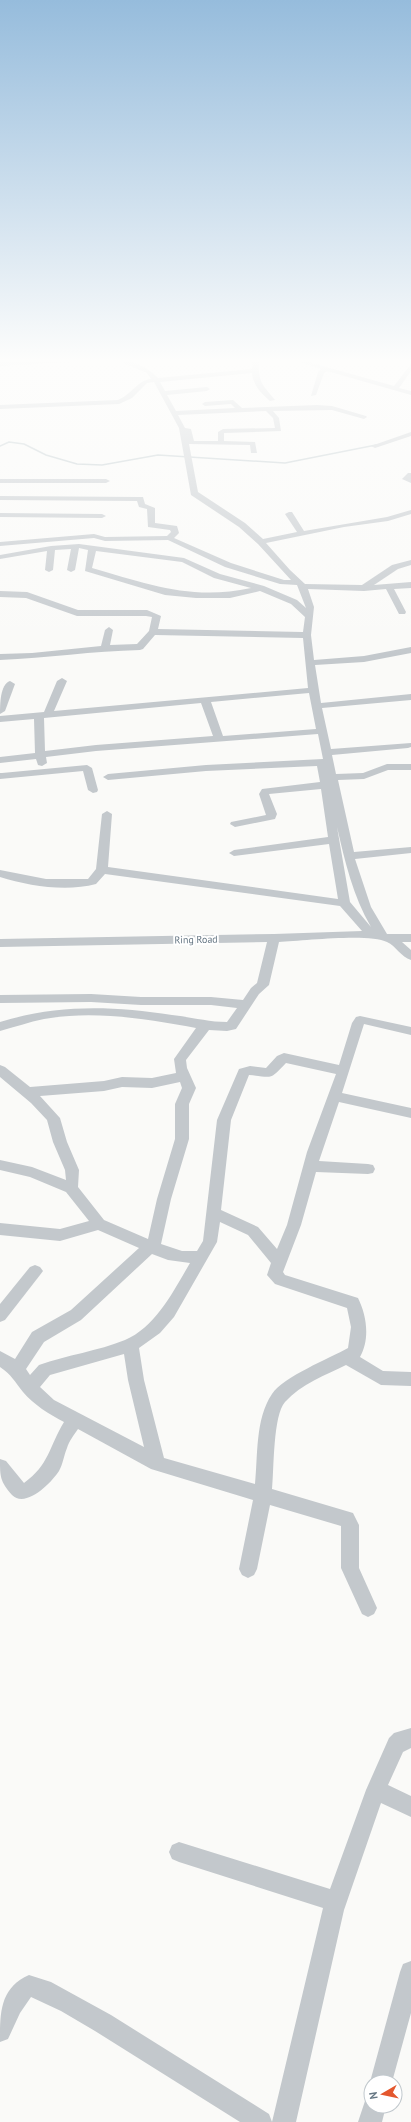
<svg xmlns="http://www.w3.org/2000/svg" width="411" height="2122" font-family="'PT Sans',sans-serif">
	<rect width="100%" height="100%" fill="#fafaf8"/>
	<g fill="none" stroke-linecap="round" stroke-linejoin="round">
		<path stroke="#bbc7cb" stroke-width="1.5" d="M0 446 9 442 24 444 46 455 77 464 102 465 158 455 285 463 376 445"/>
		<g fill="#c3c8cc" fill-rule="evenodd">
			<path d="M63 359H92L89 361 0 366V362Z"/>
			<path d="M114 359C128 357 149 368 158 378L252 369 253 359H259C258 382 261 383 275 400L270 401C261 393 253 385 252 373L160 382 165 391 207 387 210 389 207 391 167 395 176 411 235 408 231 404 205 406 202 404 205 402 233 400 242 408 317 405 332 406 366 416 367 417 364 419 332 410 273 411 279 418 281 431 224 433V441L255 442 257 453H251L250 445 189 444 198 492 245 523 263 539 297 532 285 514 289 512H292L304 531 387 517 411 510V514L388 521 344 527 266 543 290 570 305 584 362 585 392 565 411 560V565L398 569 374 585 411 582V588L394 589 406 612 405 614H399L386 589 364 591 308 589 314 607 311 635 314 660 364 656 411 647V653L364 662 315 665 321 703 411 694V700L322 708 331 749 411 743V747L408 748 332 755 336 774 363 773 387 764H411V770H388L364 779 338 780 354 852 411 847V853L355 859 371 907 387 934H411V942H402L411 950V960C401 957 396 946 387 942 369 933 302 941 279 942L269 985 259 994 236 1029 227 1031 209 1030 186 1060 187 1068 196 1088 189 1104V1139L171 1199 161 1244 182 1251H197L203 1241 217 1120 239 1069 250 1066 266 1068 277 1056 284 1053 339 1065 352 1023 356 1017 360 1016 411 1027V1035L364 1024 342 1093 411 1108V1118L339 1102 319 1161 368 1164 373 1165 375 1169 373 1173 368 1174 316 1172 301 1225 283 1272 285 1275 358 1298C367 1316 370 1339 360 1357L383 1371 411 1372V1386L381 1385 346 1365C326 1375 301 1384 285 1402 273 1415 274 1469 272 1489L353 1513 359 1525V1568L377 1608 374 1614 368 1617 362 1614 341 1568V1526L270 1505 257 1569 254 1575 248 1578 242 1575 239 1569 253 1500 151 1469 78 1429C74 1435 69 1441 67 1448 64 1455 63 1464 59 1471 52 1482 26 1509 12 1495 0 1481 0 1477 0 1459L6 1461 24 1483C49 1465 49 1447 64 1422 49 1414 34 1405 23 1392 14 1381 12 1375 0 1367V1351L15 1359 32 1332 71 1310 139 1248 98 1230 60 1241 0 1235V1223L60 1229 89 1221 66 1192 30 1177 0 1170V1160L32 1167 66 1180 65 1170 53 1142 47 1120 31 1103 0 1077V1065L5 1067 30 1087 104 1081 122 1077 152 1078 176 1073 174 1059 196 1028C147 1019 94 1010 44 1019 29 1022 15 1027 0 1031V1022C59 1004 112 1006 172 1015 191 1017 208 1022 227 1022L237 1008 211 1005H141L91 1002 0 1003V995L91 994 141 997H211L243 1000 251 988 257 983 267 942 0 947V939L274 934 362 931 340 906 105 874 96 884C66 892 29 886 0 877V870L46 879H88L96 869 102 814 107 811 112 814 108 867 338 899 329 844 234 856 229 853 234 850 328 837 321 789 269 794 277 814 275 819 235 827 230 824 231 822 266 815 259 794 262 789 320 782 317 766 206 771 108 780 103 777 108 774 206 765 323 759 318 734 96 751 46 757 47 763 42 766 38 765 36 759 0 763V757L35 753 34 719 0 722V716L44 712 57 681 62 678 67 681 54 711 308 688 303 638 155 635 143 649 140 650C93 651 47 658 0 660V654L32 653 101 646 105 630 109 627 113 630 110 645 137 644 149 631 152 617 146 616H77L26 598 0 597V591L27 592 78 610H147L161 616 158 629 303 632 305 617 291 604 260 591 230 598H196L165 595 85 571 88 550 79 548 75 570 71 572 67 570 71 549 55 550 53 570 49 572 45 570 47 551 0 559V555L51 546 79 544 184 558 220 574 264 586 297 600 306 608 297 585 280 584 225 567 168 540 105 541 94 538 0 546V542L94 534 105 537 167 536 171 532 170 530 148 527 147 509 139 507 137 501 0 500V496L140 497H143L145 504 155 508V523L177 526 179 533 174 538 231 563 284 580H291L258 544 239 527 191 495 179 428 154 382 147 383 132 398 119 404 0 409V405L118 400C132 394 138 380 151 379L147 373ZM266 411 273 418 275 428 223 429 218 432V441H194L191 429 185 428 178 415ZM96 551 182 562 214 578 251 588C192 601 148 584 92 568ZM309 693 316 729 223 736 211 702ZM201 703 213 736 96 745 45 751 44 718ZM337 827C345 862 353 896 371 927L350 902ZM286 1063 336 1074 307 1152 287 1225 277 1249 258 1227 221 1210 231 1120 249 1075C273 1077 269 1081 286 1063ZM180 1082 182 1088 175 1104V1139L157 1199 148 1239 104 1220 78 1187 79 1170 67 1142 60 1118 40 1096 104 1091 122 1087 152 1088ZM220 1222 248 1235 271 1263 267 1275 275 1284 347 1308 351 1327 348 1348C330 1358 283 1377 272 1394 255 1419 258 1456 255 1484L164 1458 144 1380 139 1348 160 1333 174 1317 217 1242ZM152 1254 168 1260 190 1263C174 1290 156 1327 125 1340 98 1351 67 1355 39 1365L30 1375 26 1369 44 1342 81 1320ZM124 1354 128 1380 144 1447 54 1400 40 1387 50 1375Z"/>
			<path d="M290 359H298L394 386 411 364V371L399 388 411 391V395L327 371 324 373 316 395 311 396 318 372 321 369Z"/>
			<path d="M411 432V436L375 448 371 446Z"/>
			<path d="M408 473H411V483L402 479Z"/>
			<path d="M0 479H106L110 481 106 483H0Z"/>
			<path d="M0 513 102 514 106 516 102 518 0 517Z"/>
			<path d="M10 681 15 684 5 711 0 714C0 705 0 684 10 681Z"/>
			<path d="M87 765 92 768 98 790 97 792 93 793 88 790 83 771 0 779V773H2Z"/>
			<path d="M35 1265 40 1267 43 1271 40 1275 5 1320 0 1322V1304L30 1267Z"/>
			<path d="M411 1728V1748L403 1752 388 1785 411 1796V1817L381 1803 344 1910 296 2122H240L95 2031 61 2011 31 1997 20 2013 8 2039 0 2042C0 2012 0 1988 29 1975L51 1982 111 2015 269 2114 272 2122 323 1908 179 1862 172 1859 169 1852 172 1845 179 1842 330 1889 366 1790 389 1738 394 1733Z"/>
			<path d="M411 1961V2013L392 2082H371V2085L370 2082 400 1972 403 1964Z"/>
			<path d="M371 2096V2106H386L382 2122H358L366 2098Z"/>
		</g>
	</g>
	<linearGradient id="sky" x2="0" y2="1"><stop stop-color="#96bcdc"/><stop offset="0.55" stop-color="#fdfdfc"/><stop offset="1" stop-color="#fdfdfc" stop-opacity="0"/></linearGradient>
	<rect width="411" height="656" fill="url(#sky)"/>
	<g text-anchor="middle" stroke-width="4" stroke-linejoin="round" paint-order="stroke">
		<g font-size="10" fill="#657683" stroke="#fff">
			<text transform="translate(196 939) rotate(-1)" y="4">Ring Road</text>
		</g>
	</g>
	<g transform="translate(383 2094) rotate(261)"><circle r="19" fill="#ffffff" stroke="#c1c8cd"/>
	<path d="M0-3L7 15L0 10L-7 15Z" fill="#e4572e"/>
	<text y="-6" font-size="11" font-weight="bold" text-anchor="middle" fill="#657683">N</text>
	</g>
</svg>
